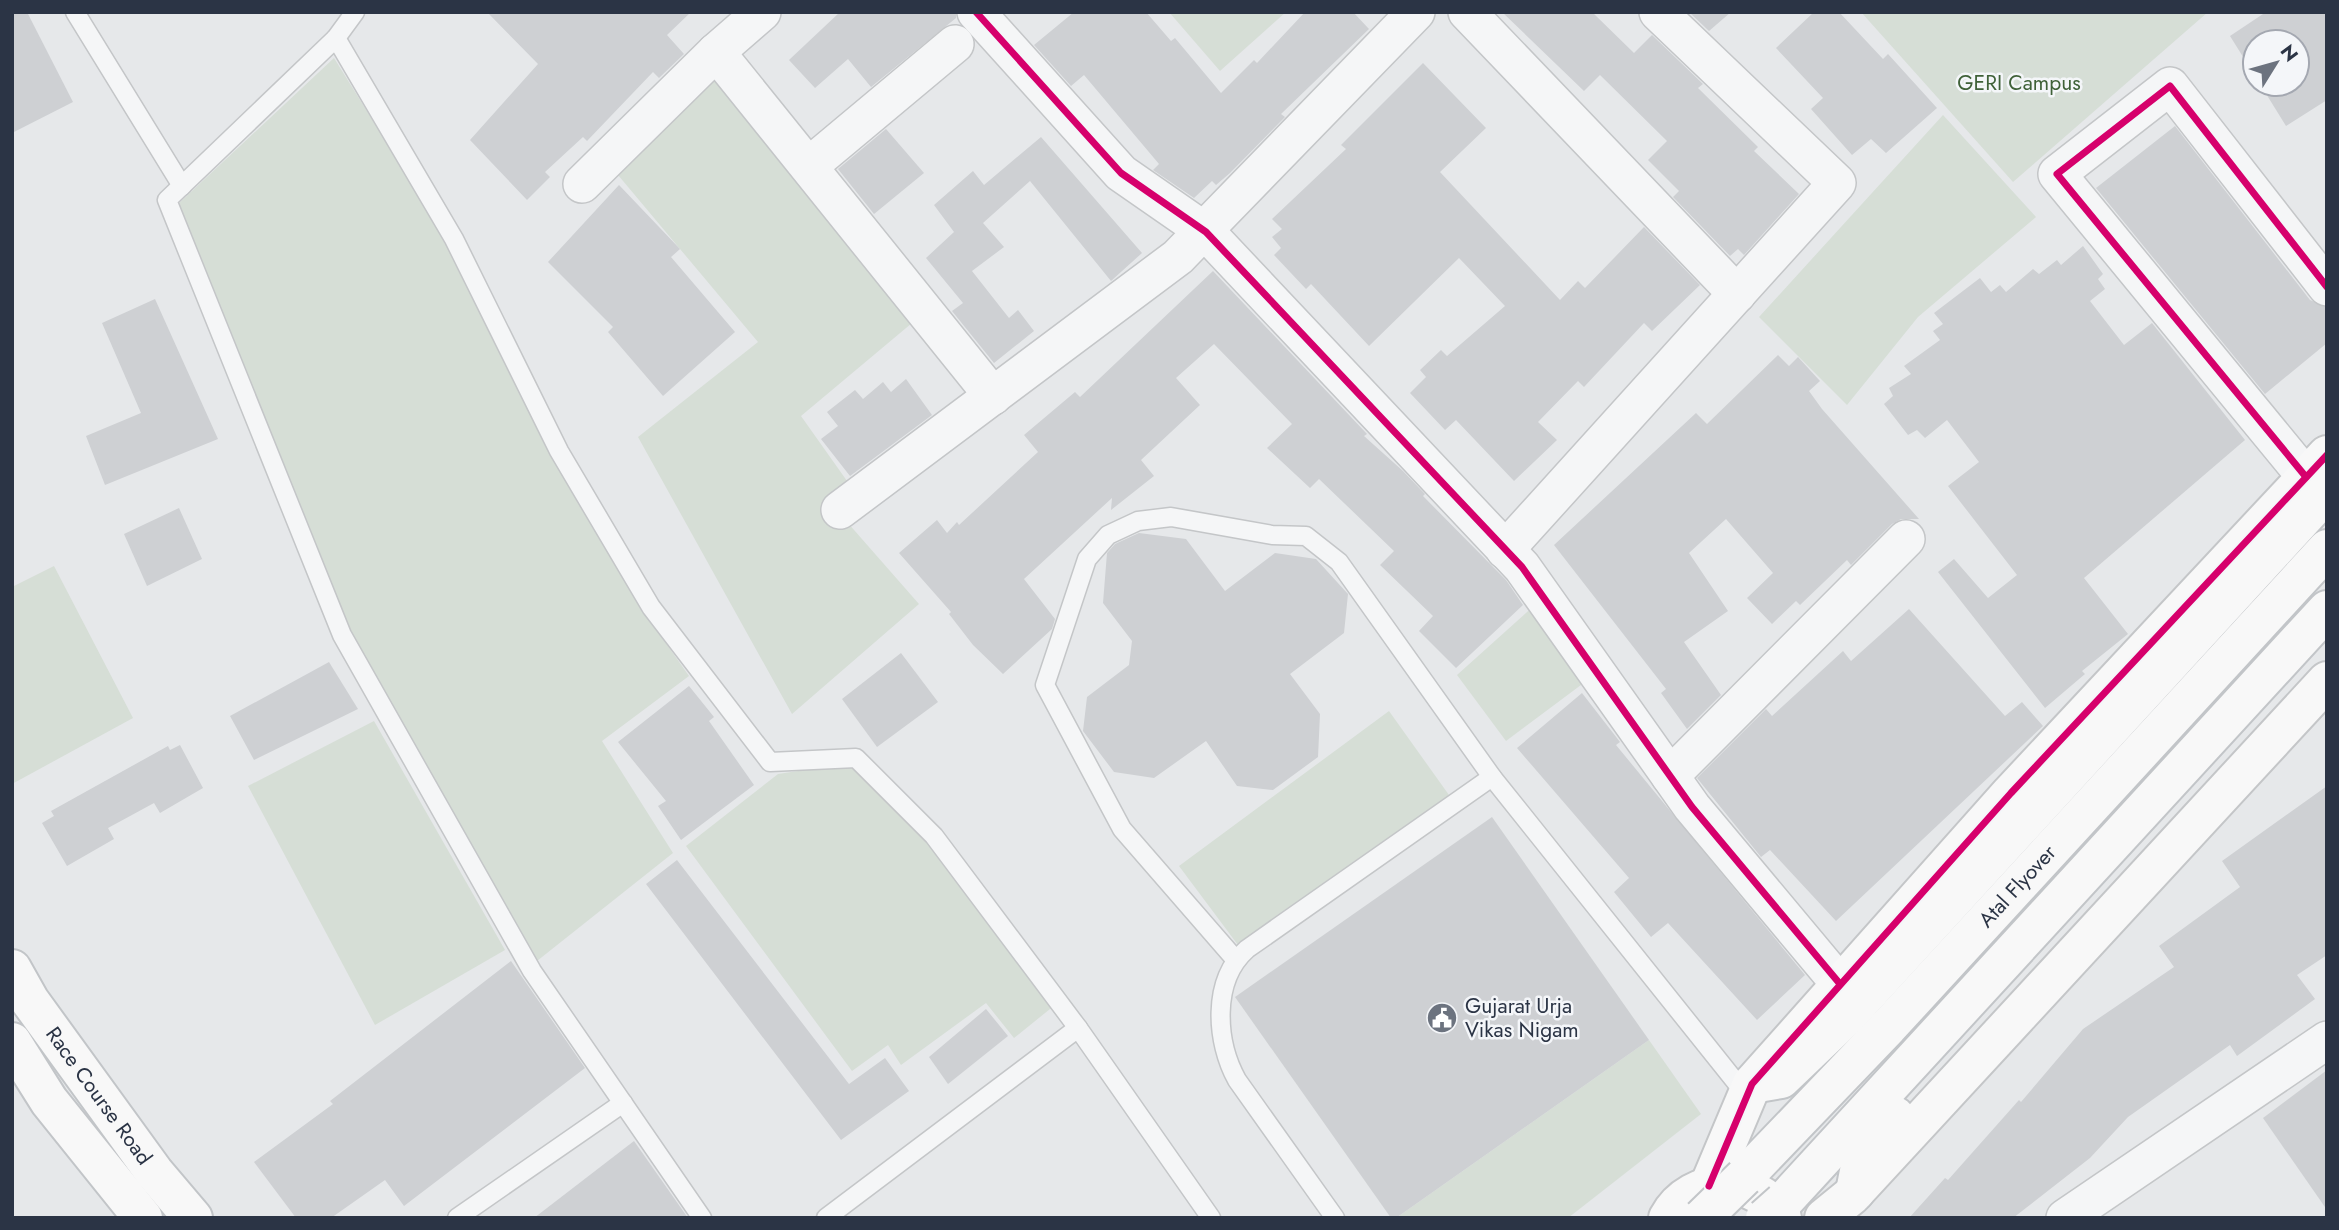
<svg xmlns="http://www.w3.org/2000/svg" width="2339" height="1230" font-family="Jost,sans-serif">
	<rect width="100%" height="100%" fill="#e6e8ea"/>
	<g fill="#d6ded6">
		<path d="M1169 12H1286L1220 71Z"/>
		<path d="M1861 12H2208L2013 182Z"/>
		<path d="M334 58 447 240 548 449 644 612 689 676 602 741 673 853 537 961 345 624 177 205Z"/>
		<path d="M716 69 918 318 801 416 852 488 833 506 919 604 792 714 638 437 758 342 613 169Z"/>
		<path d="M1943 115 2036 217 1918 317 1847 405 1759 317Z"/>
		<path d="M54 566 133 718 12 784V587Z"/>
		<path d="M1536 604 1585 682 1506 741 1457 675Z"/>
		<path d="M1389 711 1449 795 1238 945 1179 866Z"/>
		<path d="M374 721 505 950 375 1025 248 786Z"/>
		<path d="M852 763 929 837 1055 1005 1014 1038 986 1003 901 1065 888 1045 852 1071 686 846 778 774Z"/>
		<path d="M1649 1040 1701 1114 1568 1218H1396Z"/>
	</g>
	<g fill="#ced0d3">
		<path d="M12 12H27L73 102 12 133Z"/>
		<path d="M487 12H691L667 35 684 54 659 78 653 72 587 141 583 137 545 172 550 177 527 200 470 140 538 64Z"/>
		<path d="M840 12H956V18L871 87 848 59 815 88 789 60Z"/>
		<path d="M1074 12H1146L1171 41 1175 38 1221 93 1254 60 1257 63 1305 12H1353L1369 29 1281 114 1285 117 1230 173 1216 185 1212 181 1194 198 1153 170 1159 164 1084 75 1071 86 1034 45Z"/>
		<path d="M1502 12H1592L1634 53 1652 35 1703 84 1698 88 1758 147 1754 151 1799 194 1744 255 1738 249 1730 256 1673 197 1679 191 1648 160 1667 141 1600 75 1584 91Z"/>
		<path d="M1689 12H1731L1709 31Z"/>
		<path d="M1814 12H1839L1883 59 1888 54 1937 108 1886 153 1871 139 1852 155 1811 109 1823 98 1776 48Z"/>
		<path d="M2266 12H2327V100L2286 126 2260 84H2297V42H2255V76L2230 36Z"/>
		<path d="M1423 63 1486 128 1440 172 1560 300 1578 281 1585 288 1644 227 1700 285 1652 331 1644 323 1584 387 1578 381 1538 422 1557 440 1514 481 1456 420 1445 430 1410 393 1426 377 1420 370 1441 350 1447 356 1505 306 1459 258 1369 346 1311 284 1306 289 1274 255 1281 248 1272 237 1282 229 1272 219 1346 149 1341 145Z"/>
		<path d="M2175 126 2310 300 2327 307V343L2265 394 2096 188Z"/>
		<path d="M886 129 924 173 874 214 838 169Z"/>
		<path d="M1041 137 1142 253 1111 281 1030 181 983 223 1004 247 972 271 1009 318 1018 310 1034 331 994 363 952 311 963 303 926 258 954 232 934 205 973 171 984 185Z"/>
		<path d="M619 185 680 249 671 257 735 332 663 396 608 332 613 327 548 262Z"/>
		<path d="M2083 246 2103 274 2098 279 2105 289 2090 301 2124 345 2152 323 2245 440 2084 578 2128 634 2082 671 2085 674 2045 708 1938 572 1954 559 1988 598 2017 575 1948 486 1979 462 1947 420 1925 438 1917 430 1908 435 1884 404 1893 396 1889 388 1911 374 1904 366 1940 340 1933 331 1943 324 1934 313 1980 278 1991 292 2000 285 2006 292 2033 269 2039 274 2057 260 2061 265Z"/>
		<path d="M1213 271 1367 434 1364 436 1403 471 1425 494 1423 496 1506 580 1523 605 1456 668 1419 631 1433 616 1380 565 1394 551 1319 479 1310 488 1267 448 1292 424 1214 344 1176 378 1200 405 1141 460 1154 476 1111 510 1112 498 1024 579 1055 619 1052 629 1003 674 973 645 949 614 951 612 899 553 937 520 947 533 957 522 959 525 1038 452 1024 435 1075 392 1080 397Z"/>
		<path d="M155 299 218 439 105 485 86 436 141 413 102 323Z"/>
		<path d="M1778 355 1789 366 1798 357 1820 381 1809 391 1822 409 1919 519H1901L1892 524 1851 565 1847 560 1800 605 1796 601 1772 624 1747 598 1773 573 1726 519 1689 553 1728 611 1684 642 1721 695 1687 729 1661 693 1666 689 1554 545 1696 413 1707 424Z"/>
		<path d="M906 379 932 415 850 476 821 439 838 426 827 412 855 390 863 399 883 382 891 392Z"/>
		<path d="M179 508 202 559 147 586 124 534Z"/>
		<path d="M1139 533 1186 539 1225 591 1275 553 1316 559 1348 594 1344 633 1290 674 1320 714 1318 757 1273 790 1237 786 1206 741 1154 778 1114 772 1083 731 1087 697 1129 665 1132 641 1103 603 1107 553 1115 544Z"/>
		<path d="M1909 609 2005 716 2022 702 2043 726 1836 921 1770 850 1761 857 1697 778 1766 709 1772 716 1843 651 1851 661Z"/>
		<path d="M901 653 938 702 877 747 842 699Z"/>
		<path d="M329 662 358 709 254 760 230 716Z"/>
		<path d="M689 686 714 717 709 721 754 785 681 840 658 806 666 801 618 742Z"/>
		<path d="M1582 693 1620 742 1616 745 1805 975 1757 1020 1668 923 1651 937 1614 892 1629 878 1517 748Z"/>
		<path d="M180 745 203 788 160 813 154 803 108 828 114 839 67 866 42 823 54 816 51 811 168 746 170 750Z"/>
		<path d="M2327 786V955L2297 975 2315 999 2237 1056 2230 1045 2128 1117 2090 1158 2013 1218H1909L1945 1178 1948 1180 2019 1100 2021 1102 2083 1029 2174 967 2159 946 2240 887 2222 861Z"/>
		<path d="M1492 817 1649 1040 1396 1218H1391L1235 997Z"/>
		<path d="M677 860 849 1084 885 1058 909 1091 841 1140 646 884Z"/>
		<path d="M511 961 585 1068 404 1206 385 1180 331 1218H296L254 1162 333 1104 330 1101Z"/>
		<path d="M986 1009 1008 1036 948 1084 929 1057Z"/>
		<path d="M2327 1070V1210L2263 1118Z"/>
		<path d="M634 1141 688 1218H534Z"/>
	</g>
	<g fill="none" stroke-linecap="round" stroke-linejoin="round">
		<g stroke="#c4c6c8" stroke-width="21">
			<g id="lane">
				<path d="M75 12 182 186"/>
				<path d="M355 12 336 38 167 200 342 635 532 971 702 1218"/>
				<path d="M336 38 454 239 559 451 651 607 770 762 856 758 934 836 1078 1028"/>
				<path d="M1235 959 1122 829 1045 685 1087 559 1108 535 1138 521 1171 517 1272 535 1306 536 1339 562 1492 777 1747 1096"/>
				<path d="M457 1218 623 1103"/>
				<path d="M826 1218 1078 1028 1211 1218"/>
				<path d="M1335 1218 1237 1080C1216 1042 1211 981 1247 949L1492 777"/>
			</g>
		</g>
		<g stroke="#c4c6c8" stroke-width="40">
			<g id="street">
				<path d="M976 12 1121 173 1206 232 1522 567 1692 807 1840 984"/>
				<path d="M1467 12 1737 294"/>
				<path d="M716 52 993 396"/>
				<path d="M809 166 955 44"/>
				<path d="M582 184 716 52 762 12"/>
				<path d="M2306 477 2057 174 2170 86 2327 287"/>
				<path d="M840 510 1178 257 1416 12"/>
				<path d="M1505 550 1837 183 1658 12"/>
				<path d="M1670 776 1906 539"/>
				<path d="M2065 1218 2327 1040"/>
			</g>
		</g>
		<g stroke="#c4c6c8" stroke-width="42">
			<g id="secondary">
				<path d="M1709 1186 1752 1084 2011 793 2327 455"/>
				<path d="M1668 1218C1691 1174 1758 1174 1782 1218"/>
				<path d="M1824 1218 1851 1196 2327 681"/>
			</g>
		</g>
		<g stroke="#c2c5c8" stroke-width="42">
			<g id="primary">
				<path id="s1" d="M12 969 30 1001 154 1172 193 1218"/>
				<path d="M12 1042 49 1101 143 1218"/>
				<path d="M1752 1084 1781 1079 1848 1015 2327 492"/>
				<path id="s2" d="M1744 1177 1888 1027 2327 549"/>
				<path d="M1855 1192 1862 1156 1895 1116"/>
				<path d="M1783 1202 2327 610"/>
			</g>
		</g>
		<use href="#lane" stroke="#f5f6f7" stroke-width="18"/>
		<use href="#street" stroke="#f5f6f7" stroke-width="37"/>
		<use href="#secondary" stroke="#f8f8f8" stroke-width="38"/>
		<use href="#primary" stroke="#f8f8f8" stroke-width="38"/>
		<g stroke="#c2c5c8" stroke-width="42" stroke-linecap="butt">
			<g id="primary-bridge">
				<path d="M1702 1218 1744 1177"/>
				<path d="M1765 1218 1783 1202"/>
			</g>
		</g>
		<use href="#primary-bridge" stroke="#f8f8f8" stroke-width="38"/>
		<g stroke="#f4f6f9" stroke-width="11">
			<g id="cycleway">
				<path d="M976 12 1121 173 1206 232 1522 567 1692 807 1840 984"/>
				<path d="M2306 477 2057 174 2170 86 2327 287"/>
				<path d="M1709 1186 1752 1084 2011 793 2327 455"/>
			</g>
		</g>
		<use href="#cycleway" stroke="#d6006c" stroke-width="7"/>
	</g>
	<defs>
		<g id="civic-disc" transform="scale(1.575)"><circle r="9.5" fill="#6c737f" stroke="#f4f6f9"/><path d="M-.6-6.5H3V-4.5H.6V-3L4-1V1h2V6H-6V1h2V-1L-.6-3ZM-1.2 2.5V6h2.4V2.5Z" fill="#fff"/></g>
	</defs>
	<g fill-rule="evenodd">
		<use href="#civic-disc" x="1442" y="1018"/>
	</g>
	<g text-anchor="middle" stroke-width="5" stroke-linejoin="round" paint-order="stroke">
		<g font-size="21" fill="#3f6138" stroke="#f4f6f9">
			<text x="2019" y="90">GERI Campus</text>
		</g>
		<g font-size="21" fill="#2b3445" stroke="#f4f6f9">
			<text dy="7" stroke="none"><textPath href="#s2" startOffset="399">Atal Flyover</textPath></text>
			<text dy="7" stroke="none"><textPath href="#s1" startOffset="154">Race Course Road</textPath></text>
		</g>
		<g font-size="21" fill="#2b3445" stroke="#f4f6f9" text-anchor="start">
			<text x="1465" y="1013">Gujarat Urja<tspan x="1465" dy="24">Vikas Nigam</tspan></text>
		</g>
	</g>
	<rect width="2339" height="1230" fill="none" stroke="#2b3445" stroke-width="28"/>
	<g transform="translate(2276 63) rotate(53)"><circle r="33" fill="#f4f6f9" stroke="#a4a8b1" stroke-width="2"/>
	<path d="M0-5L12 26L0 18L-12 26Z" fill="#6c737f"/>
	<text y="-10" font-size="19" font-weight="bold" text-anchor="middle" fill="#2b3445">N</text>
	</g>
</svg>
